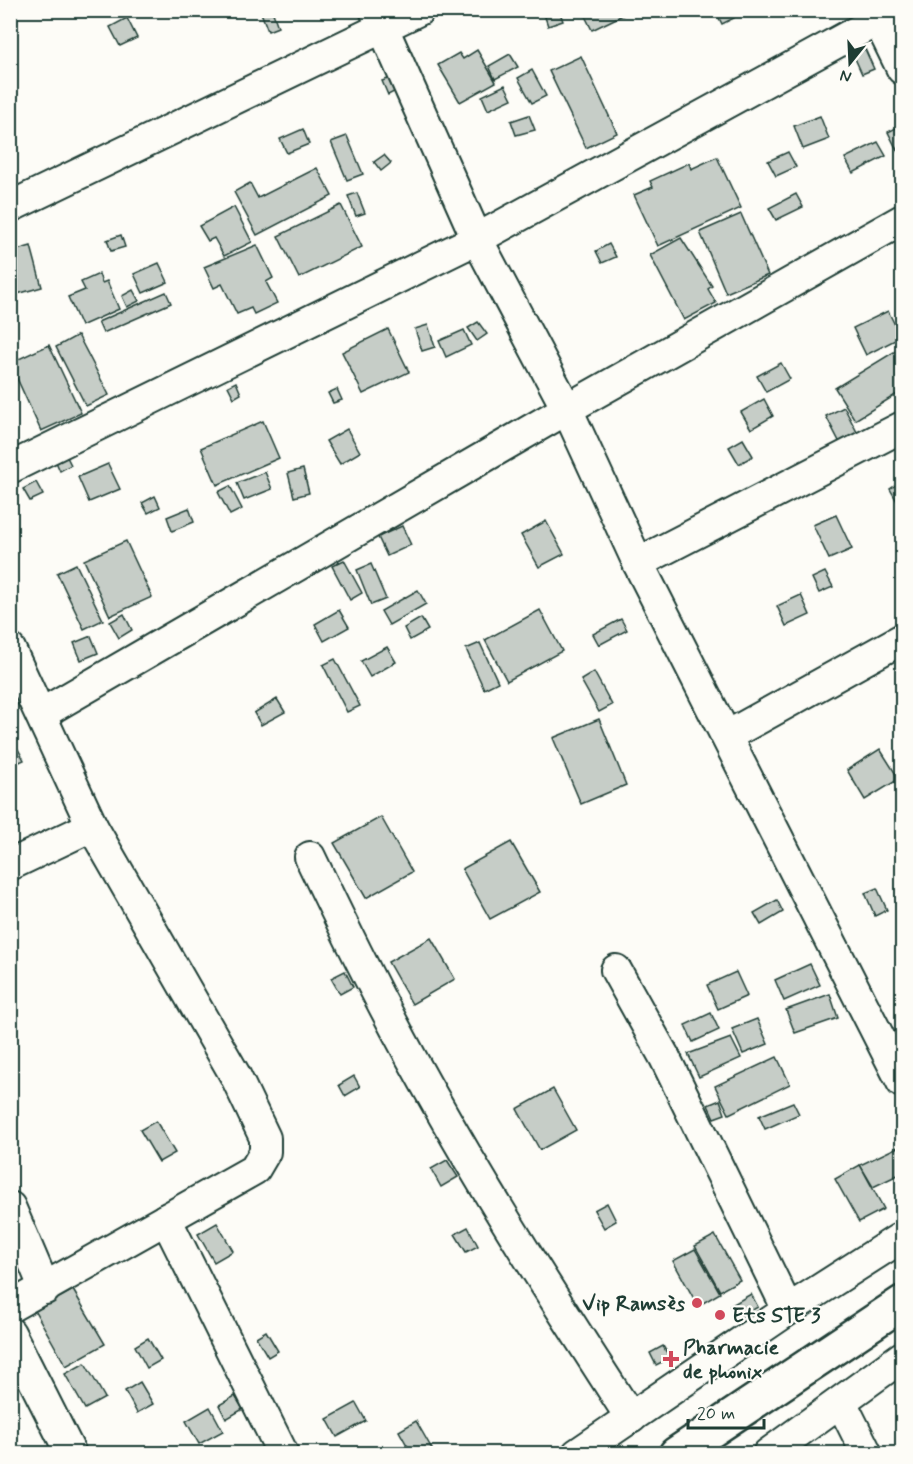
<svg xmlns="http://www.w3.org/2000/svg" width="913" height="1464" font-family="Mynerve,sans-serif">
	<rect width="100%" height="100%" fill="#fdfcf7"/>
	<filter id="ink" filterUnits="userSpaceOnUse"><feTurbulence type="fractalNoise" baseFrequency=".0167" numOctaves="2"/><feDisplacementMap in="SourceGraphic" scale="12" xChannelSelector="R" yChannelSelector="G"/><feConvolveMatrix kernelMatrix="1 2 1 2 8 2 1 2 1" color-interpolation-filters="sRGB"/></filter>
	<g filter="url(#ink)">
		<g fill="#c6cdc7" stroke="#1f3d34" stroke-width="1.5">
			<path d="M260 10H272L278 27 268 31Z"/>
			<path d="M559 10 563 21 548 26 543 11Z"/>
			<path d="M582 10H633L592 30Z"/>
			<path d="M730 10 734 18 722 24 716 12Z"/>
			<path d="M127 18 137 38 120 46 110 27Z"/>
			<path d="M865 49 874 69 862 74 853 54Z"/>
			<path d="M477 50 496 82 460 102 438 65 459 53 463 59Z"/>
			<path d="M510 54 518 67 495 79 489 66Z"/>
			<path d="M581 56 617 133 586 148 549 71Z"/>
			<path d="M532 70 546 96 532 103 518 78Z"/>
			<path d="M391 78 396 91 388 95 382 81Z"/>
			<path d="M505 85 512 99 488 110 482 96Z"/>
			<path d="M529 115 535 130 516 135 511 121Z"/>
			<path d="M820 116 829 139 803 149 794 126Z"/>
			<path d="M902 125V150L898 152 888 132Z"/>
			<path d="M303 129 309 144 287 153 280 139Z"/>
			<path d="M347 136 363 174 347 180 331 142Z"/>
			<path d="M878 142 886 156 853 173 845 158Z"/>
			<path d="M788 152 796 167 776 176 768 161Z"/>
			<path d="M384 155 391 163 381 171 374 162Z"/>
			<path d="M717 157 741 208 658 246 634 195 653 187 650 181 689 163 691 169Z"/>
			<path d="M317 168 332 196 257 235 234 192 250 183 258 198Z"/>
			<path d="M357 193 365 213 356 216 348 196Z"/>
			<path d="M796 194 803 207 776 220 769 208Z"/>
			<path d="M341 205 362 247 299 278 278 236Z"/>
			<path d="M234 207 252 242 224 256 214 238 208 241 199 226Z"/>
			<path d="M741 214 768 275 726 293 700 232Z"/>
			<path d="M121 235 125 247 111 251 107 240Z"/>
			<path d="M681 238 712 286 708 289 716 303 684 320 650 255Z"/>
			<path d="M609 244 616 257 602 263 596 251Z"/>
			<path d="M257 245 273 278 266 282 277 303 254 314 251 308 237 314 222 284 214 288 204 267Z"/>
			<path d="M31 246 42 287 17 294 10 273V252Z"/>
			<path d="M159 263 168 282 143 293 134 274Z"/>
			<path d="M99 274 102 283 107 281 119 309 81 326 68 297 85 290 81 282Z"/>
			<path d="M133 290 139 301 127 307 122 296Z"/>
			<path d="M166 292 171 303 103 333 98 322Z"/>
			<path d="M888 311 901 337 866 355 853 328Z"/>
			<path d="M478 322 487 334 477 341 468 328Z"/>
			<path d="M428 325 435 347 422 351 415 329Z"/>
			<path d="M388 329 409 372 363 394 342 352Z"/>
			<path d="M464 330 471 345 446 357 439 341Z"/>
			<path d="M78 335 109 395 86 406 56 347Z"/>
			<path d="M49 345 81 413 41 431 10 363Z"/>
			<path d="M902 347V391L855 420 835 388Z"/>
			<path d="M781 363 790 379 766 392 757 376Z"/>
			<path d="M236 382 241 394 234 398 228 386Z"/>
			<path d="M337 389 342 400 333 403 328 393Z"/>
			<path d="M764 399 773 416 751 429 741 412Z"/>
			<path d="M844 407 859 436 841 445 826 416Z"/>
			<path d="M263 421 279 458 217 485 201 448Z"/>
			<path d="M347 429 360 452 340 464 326 441Z"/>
			<path d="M743 439 753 456 739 464 729 447Z"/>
			<path d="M67 457 71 465 60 471 56 462Z"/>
			<path d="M108 464 120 489 89 502 78 477Z"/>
			<path d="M303 469 309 493 294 497 288 473Z"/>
			<path d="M265 472 272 489 244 500 237 483Z"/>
			<path d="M902 481V510L890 489Z"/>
			<path d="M36 482 43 495 30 501 23 489Z"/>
			<path d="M230 486 242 509 230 515 218 492Z"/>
			<path d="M155 496 160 507 148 513 142 503Z"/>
			<path d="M189 508 194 522 172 531 167 517Z"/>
			<path d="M836 515 852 549 829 559 813 525Z"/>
			<path d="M546 521 564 554 539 567 521 535Z"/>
			<path d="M402 526 411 545 387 556 378 537Z"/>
			<path d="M126 541 152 597 110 616 84 560Z"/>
			<path d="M344 560 362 593 350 600 332 566Z"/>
			<path d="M76 564 103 620 84 629 57 573Z"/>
			<path d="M371 564 386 599 371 605 357 570Z"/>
			<path d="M825 572 833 587 819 593 812 578Z"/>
			<path d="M418 590 426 604 389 625 381 611Z"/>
			<path d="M801 595 810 615 786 626 777 606Z"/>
			<path d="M339 610 349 627 324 641 315 624Z"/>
			<path d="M540 610 562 651 507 681 485 640Z"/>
			<path d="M124 614 132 630 119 638 110 622Z"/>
			<path d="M421 618 428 630 410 640 404 628Z"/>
			<path d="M621 619 627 630 599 645 593 634Z"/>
			<path d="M91 636 98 653 81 660 74 643Z"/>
			<path d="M480 643 498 682 484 689 466 649Z"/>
			<path d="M387 647 396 662 370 677 361 661Z"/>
			<path d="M335 659 360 706 347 712 323 665Z"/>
			<path d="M594 672 612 705 599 712 581 680Z"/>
			<path d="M277 699 285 712 261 725 254 713Z"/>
			<path d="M599 719 626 785 581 804 553 738Z"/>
			<path d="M18 749 24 760 15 764 10 752Z"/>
			<path d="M880 749 899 779 865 800 847 770Z"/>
			<path d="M10 810 17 823 10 827Z"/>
			<path d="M381 817 412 872 366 898 334 843Z"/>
			<path d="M511 842 540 892 490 919 462 869Z"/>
			<path d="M877 888 887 910 875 916 865 893Z"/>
			<path d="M777 900 783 912 761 925 754 913Z"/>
			<path d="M431 938 455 979 412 1004 388 962Z"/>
			<path d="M810 964 820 985 784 1001 775 980Z"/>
			<path d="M345 971 353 987 340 994 331 978Z"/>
			<path d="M736 972 747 996 718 1009 707 985Z"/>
			<path d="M830 994 838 1018 795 1033 786 1010Z"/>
			<path d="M711 1013 719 1030 693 1042 685 1025Z"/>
			<path d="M757 1019 768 1044 743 1054 732 1029Z"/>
			<path d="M731 1038 741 1058 699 1077 688 1054Z"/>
			<path d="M777 1057 790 1084 729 1114 715 1086Z"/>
			<path d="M354 1076 360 1087 345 1096 339 1085Z"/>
			<path d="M553 1089 576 1130 540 1150 517 1109Z"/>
			<path d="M720 1100 725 1114 714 1118 708 1105Z"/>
			<path d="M793 1102 799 1114 765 1129 759 1116Z"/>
			<path d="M156 1121 175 1153 159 1162 140 1130Z"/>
			<path d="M902 1145V1173L873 1187 860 1165Z"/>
			<path d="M447 1160 458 1177 441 1187 431 1169Z"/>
			<path d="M860 1165 884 1209 859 1222 835 1179Z"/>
			<path d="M607 1203 616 1221 604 1228 594 1210Z"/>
			<path d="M217 1223 233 1251 214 1262 198 1234Z"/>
			<path d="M468 1227 478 1246 466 1252 455 1234Z"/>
			<path d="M715 1235 740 1280 720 1291 695 1246Z"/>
			<path d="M695 1249 720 1293 698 1306 673 1261Z"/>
			<path d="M73 1290 105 1344 66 1366 35 1311Z"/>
			<path d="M751 1294 758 1307 738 1318 730 1306Z"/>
			<path d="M266 1331 278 1351 268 1357 256 1337Z"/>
			<path d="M148 1338 161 1360 147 1368 135 1346Z"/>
			<path d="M663 1346 670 1358 656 1365 650 1353Z"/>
			<path d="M85 1363 105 1398 85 1409 65 1374Z"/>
			<path d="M140 1382 153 1404 137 1413 125 1391Z"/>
			<path d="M235 1396 243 1409 226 1419 219 1405Z"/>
			<path d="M356 1403 366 1421 337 1437 327 1419Z"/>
			<path d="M210 1407 223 1431 199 1444 186 1421Z"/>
			<path d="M416 1421 432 1449 424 1454H412L399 1431Z"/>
		</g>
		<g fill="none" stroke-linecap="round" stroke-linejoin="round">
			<g stroke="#1f3d34" stroke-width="34">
				<g id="street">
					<path d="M375 10 477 239 567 409 638 563 902 1082"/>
					<path d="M878 20 902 69"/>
					<path d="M10 207 419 10"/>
					<path d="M10 468 477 239 896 10"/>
					<path d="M638 563 902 427"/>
					<path d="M10 649 92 826 235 1075 265 1138V1152L255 1169 10 1307"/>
					<path d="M41 714 567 409 902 220"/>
					<path d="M727 736 902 639"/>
					<path d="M310 857C350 941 391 1024 437 1104 497 1211 564 1314 631 1418"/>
					<path d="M10 865 92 826"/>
					<path d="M616 970 665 1058 788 1310"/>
					<path d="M10 1207 45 1289"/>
					<path d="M166 1219 283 1454"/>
					<path d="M10 1333 71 1454"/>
					<path d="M841 1402 867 1454"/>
					<path d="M577 1454 788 1310 902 1237"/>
					<path d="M768 1454 902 1357"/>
				</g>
			</g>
			<g stroke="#1f3d34" stroke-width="38">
				<path id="highway" d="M676 1454 902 1303"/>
			</g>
			<use href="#street" stroke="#fdfcf7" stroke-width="30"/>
			<use href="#highway" stroke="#fdfcf7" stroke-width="33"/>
		</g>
	</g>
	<g fill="#d1495b" stroke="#fdfcf7" stroke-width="2">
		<circle cx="697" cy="1303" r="6"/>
		<circle cx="720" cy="1315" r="6"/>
		<path d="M668 1350h6v6h6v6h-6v6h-6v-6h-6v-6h6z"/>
	</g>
	<g text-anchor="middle" stroke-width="4.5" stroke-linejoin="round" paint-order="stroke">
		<g font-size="21" font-weight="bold" fill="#1f3d34" stroke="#fdfcf7" text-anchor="start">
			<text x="685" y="1310" text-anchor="end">Vip Ramsès</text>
			<text x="732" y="1322">Ets STE 3</text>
			<text x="683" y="1354">Pharmacie<tspan x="683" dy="24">de phonix</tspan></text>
		</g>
	</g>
	<rect width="913" height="1464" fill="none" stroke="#fdfcf7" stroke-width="36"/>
	<rect x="18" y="18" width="877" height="1428" fill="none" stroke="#1f3d34" stroke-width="2" filter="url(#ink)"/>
	<g transform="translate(850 63) rotate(198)" stroke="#fdfcf7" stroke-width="4.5" paint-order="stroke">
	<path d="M0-4.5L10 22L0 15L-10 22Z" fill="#1f3d34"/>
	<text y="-9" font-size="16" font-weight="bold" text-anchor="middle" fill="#1f3d34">N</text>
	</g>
	<path d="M688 1419v9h76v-9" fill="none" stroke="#1f3d34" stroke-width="3"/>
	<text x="697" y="1419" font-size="18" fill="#1f3d34" stroke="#fdfcf7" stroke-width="4.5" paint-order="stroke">20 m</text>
</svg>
